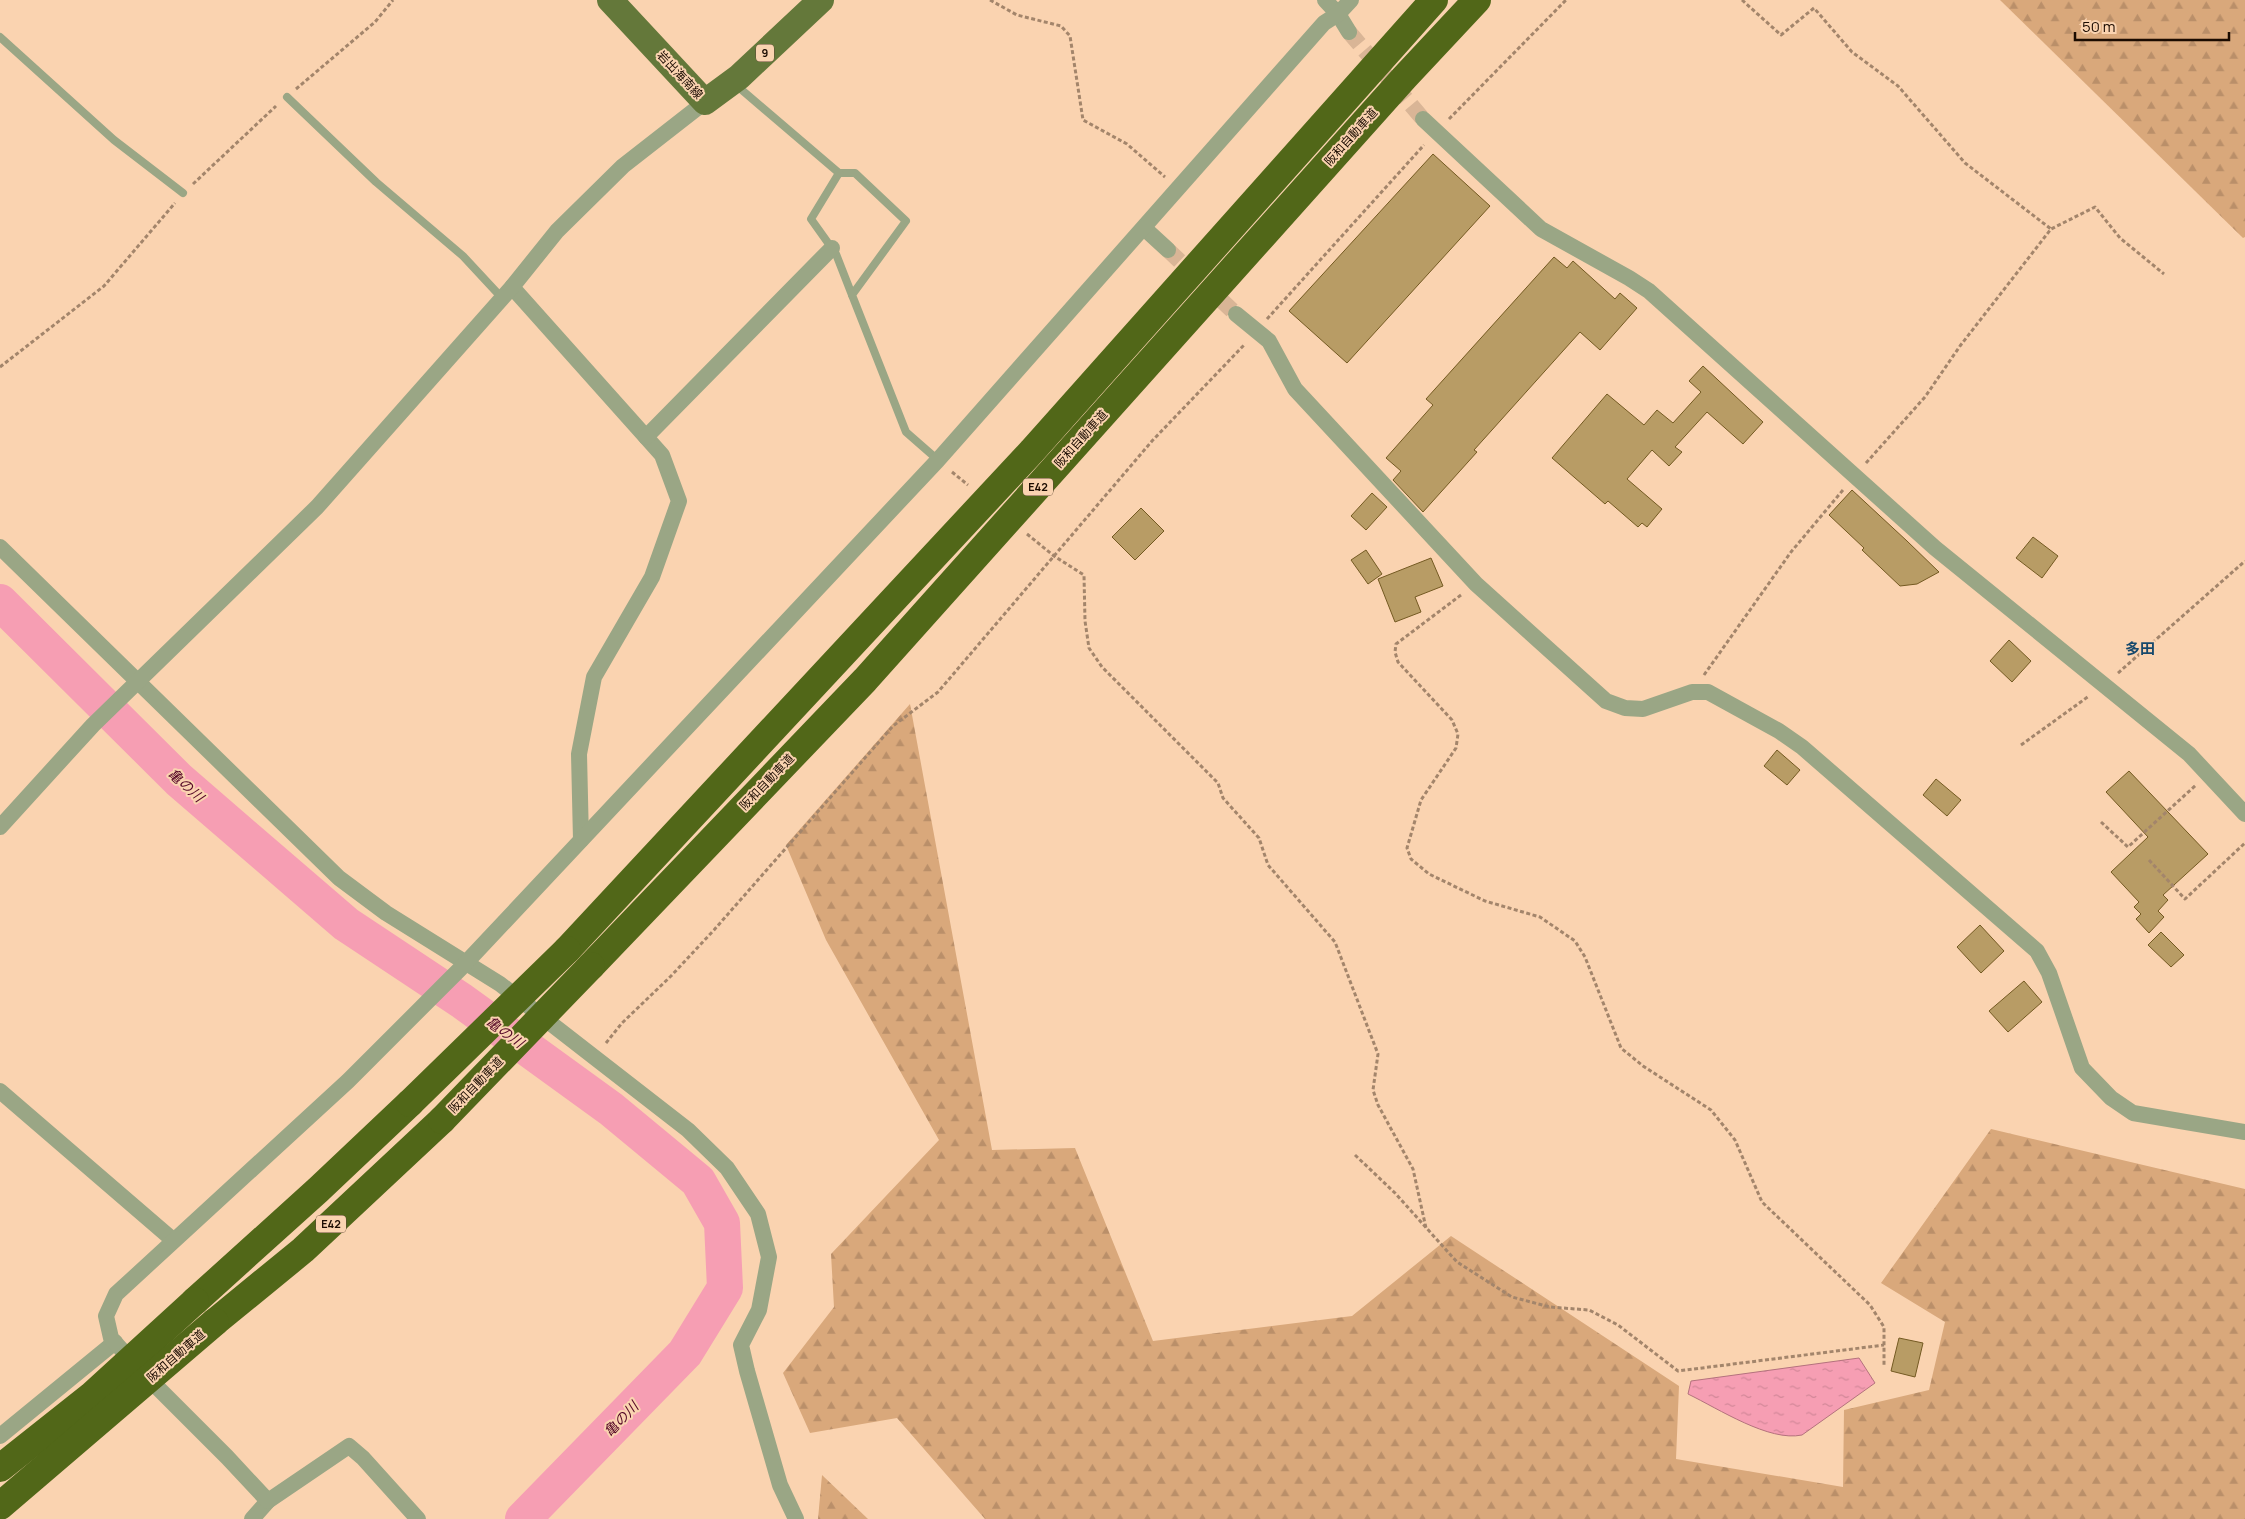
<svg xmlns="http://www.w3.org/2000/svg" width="2245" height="1519" font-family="Manrope,'Noto Sans JP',sans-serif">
	<defs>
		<pattern id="forest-firs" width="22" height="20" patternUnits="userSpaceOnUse" patternTransform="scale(1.25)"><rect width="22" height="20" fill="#d9a87b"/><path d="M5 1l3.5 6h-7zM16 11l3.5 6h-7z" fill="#ba8f69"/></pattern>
		<pattern id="water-ripples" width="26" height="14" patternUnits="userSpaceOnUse" patternTransform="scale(1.25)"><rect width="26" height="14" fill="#f69eb3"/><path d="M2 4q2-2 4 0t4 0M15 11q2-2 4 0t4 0" fill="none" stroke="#d28798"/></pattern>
	</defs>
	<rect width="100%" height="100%" fill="#fad3b0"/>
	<g fill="url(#forest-firs)">
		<path d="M2000 0H2245V237L2243 238Z"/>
		<path d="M910 704 992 1150 1075 1148 1153 1341 1352 1316 1451 1236 1679 1386 1676 1459 1843 1487 1844 1410 1929 1390 1945 1322 1881 1283 1991 1129 2245 1189V1519H985L897 1418 810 1433 783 1373 834 1307 831 1254 939 1140 826 940 786 845Z"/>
		<path d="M822 1475 868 1519H818Z"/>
	</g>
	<path fill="url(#water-ripples)" stroke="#b4727d" d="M1859 1358 1875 1383 1802 1435C1769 1442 1719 1409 1688 1394L1691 1381Z"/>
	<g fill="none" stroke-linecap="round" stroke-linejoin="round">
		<path stroke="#f69eb3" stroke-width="36" d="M0 602 179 780 346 924 462 1001 611 1109 698 1181 722 1223 725 1288 685 1353 523 1519"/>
	</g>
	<g fill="#b89c65" stroke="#745a22">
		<path d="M1433 154 1490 206 1347 363 1289 311Z"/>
		<path d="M1554 257 1567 268 1573 261 1615 299 1620 293 1637 308 1600 350 1580 332 1474 450 1477 452 1423 512 1393 480 1401 471 1386 458 1433 405 1426 399Z"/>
		<path d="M1703 366 1763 422 1743 444 1707 412 1675 447 1682 452 1669 466 1652 450 1627 479 1662 509 1647 527 1642 523 1638 527 1608 501 1605 504 1552 458 1607 394 1644 425 1657 410 1673 423 1701 392 1689 381Z"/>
		<path d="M1852 490 1907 541 1939 572 1917 584 1900 586 1862 550 1864 548 1829 515Z"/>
		<path d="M1372 493 1387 507 1366 530 1351 516Z"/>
		<path d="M1141 508 1164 531 1135 560 1112 537Z"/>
		<path d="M2033 537 2058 556 2042 578 2016 558Z"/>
		<path d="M1366 550 1382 574 1368 584 1351 560Z"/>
		<path d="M1431 558 1443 586 1415 597 1421 612 1395 622 1378 579Z"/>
		<path d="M2009 640 2031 661 2012 682 1990 661Z"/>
		<path d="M1777 750 1800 770 1787 785 1764 766Z"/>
		<path d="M2129 771 2208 854 2163 895 2168 900 2158 911 2164 917 2149 933 2136 919 2141 914 2134 907 2139 902 2111 872 2148 837 2106 792Z"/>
		<path d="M1936 779 1961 800 1947 816 1923 795Z"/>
		<path d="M1980 925 2004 951 1981 973 1957 947Z"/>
		<path d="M2161 932 2184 955 2171 967 2148 945Z"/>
		<path d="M2024 981 2042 1002 2008 1032 1989 1011Z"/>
		<path d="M1899 1338 1923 1343 1915 1377 1891 1371Z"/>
	</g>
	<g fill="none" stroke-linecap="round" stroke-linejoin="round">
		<g stroke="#d9b596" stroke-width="16" stroke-dasharray="16 8" stroke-linecap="butt">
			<path d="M1349 32 1423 119"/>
			<path d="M1168 250 1236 314"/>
		</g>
		<g stroke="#a3856b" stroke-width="3" stroke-dasharray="4 2.5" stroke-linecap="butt">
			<path d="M990 0 1017 15 1061 26 1070 36 1083 120 1127 144 1165 177"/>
			<path d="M1742 0 1781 35 1814 8 1852 52 1898 86 1965 163 2051 229"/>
			<path d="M296 89 375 22 393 0"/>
			<path d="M1449 119 1566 0"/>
			<path d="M193 184 276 106"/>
			<path d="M1267 319 1424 145"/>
			<path d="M0 367 104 286 175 203"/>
			<path d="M1866 463 1925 397 1960 346 2051 229 2095 207 2120 238 2164 274"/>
			<path d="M952 472 968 485"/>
			<path d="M1027 534 1054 556 1084 575 1085 621 1089 648 1102 667 1218 783 1223 798 1259 838 1268 865 1335 942 1378 1054 1373 1090 1378 1105 1413 1169 1426 1228"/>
			<path d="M1461 595 1396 644 1395 652 1398 662 1452 720 1458 734 1456 748 1421 800 1407 848 1411 859 1429 874 1485 901 1540 917 1575 941 1585 957 1621 1048 1643 1066 1711 1110 1735 1140 1762 1202 1870 1305 1884 1327V1366"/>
			<path d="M2118 673 2245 561"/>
			<path d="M1704 675 1791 552 1843 490"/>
			<path d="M2021 745 2089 696"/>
			<path d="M2101 822 2128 847 2196 785"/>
			<path d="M2149 860 2185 899 2245 843"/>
			<path d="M606 1043 622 1023 671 976 714 930 893 726 938 692 1152 441 1245 344"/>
			<path d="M1355 1155 1395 1193 1457 1262 1512 1297 1550 1307 1589 1310 1618 1325 1678 1371 1884 1345"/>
		</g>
		<g stroke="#9aa685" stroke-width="8">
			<path d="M0 37 114 140 183 193"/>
			<path d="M736 85 839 173H855L906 221 852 295 906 432 938 460"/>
			<path d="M287 97 376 182 463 256 502 298"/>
			<path d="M839 173 811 219 836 254 852 295"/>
		</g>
		<g stroke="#9aa685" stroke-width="16">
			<path d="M1325 0 1338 14 1349 32"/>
			<path d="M1423 119 1541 229 1629 278 1649 291 1935 548 2189 754 2245 814"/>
			<path d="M1144 228 1168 250"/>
			<path d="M512 287 662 455 679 501 652 577 594 677 579 754 581 840"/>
			<path d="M1236 314 1269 341 1295 389 1476 584 1606 701 1625 708 1643 709 1692 692H1708L1779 731 1802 747 2037 951 2049 973 2082 1068 2111 1098 2133 1113 2245 1132"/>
			<path d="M646 437 832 248"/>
			<path d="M0 547 339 878 386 913 500 984 688 1130 727 1168 758 1214 769 1257 759 1310 741 1345 747 1371 780 1485 796 1519"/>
			<path d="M0 827 93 725 317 507 512 287 557 231 623 166 705 102"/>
			<path d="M0 1091 173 1240"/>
			<path d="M0 1436 115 1342"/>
			<path d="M252 1519 268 1501"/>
			<path d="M418 1519 363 1458 349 1446 268 1501 227 1457 140 1370 111 1338 106 1316 116 1294 348 1081 461 968 938 460 1324 23 1338 14 1351 0"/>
		</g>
		<path stroke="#64783a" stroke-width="26" d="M610 0 705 102 739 77 821 0"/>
		<g stroke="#516718" stroke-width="28">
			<path d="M567 950 1032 451 1434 0"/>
			<path d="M591 966 865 680 1404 78 1477 0"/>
			<path d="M195 1301 318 1190 410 1103"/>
			<path d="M215 1322 303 1250 442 1120"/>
		</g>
		<g stroke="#516718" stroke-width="28">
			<path d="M410 1103 567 950"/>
			<path d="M442 1120 591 966"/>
			<path d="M0 1468 91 1396 195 1301"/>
			<path d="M0 1506 215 1322"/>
		</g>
	</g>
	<g text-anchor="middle" stroke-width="4" stroke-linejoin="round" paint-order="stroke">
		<g fill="#fad3b0" stroke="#5e4735" stroke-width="1">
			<rect x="756" y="44.5" width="18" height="17" rx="4"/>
			<rect x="1023" y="478.5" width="30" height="17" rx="4"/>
			<rect x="316" y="1215.5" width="30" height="17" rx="4"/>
		</g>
		<g font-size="11" font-weight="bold" fill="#1b0b00">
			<text x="765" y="57">9</text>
			<text x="1038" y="491">E42</text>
			<text x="331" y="1228">E42</text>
		</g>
		<g font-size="12" fill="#1b0b00" stroke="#fad3b0">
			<text transform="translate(680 75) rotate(47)" y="4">岩出海南線</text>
			<text transform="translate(1351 137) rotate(-48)" y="4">阪和自動車道</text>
			<text transform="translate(1081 439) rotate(-48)" y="4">阪和自動車道</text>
			<text transform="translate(767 782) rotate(-46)" y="4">阪和自動車道</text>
			<text transform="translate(476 1085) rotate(-46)" y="4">阪和自動車道</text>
			<text transform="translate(176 1356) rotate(-41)" y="4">阪和自動車道</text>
		</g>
		<g font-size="14" font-style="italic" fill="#530525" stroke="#fad3b0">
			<text transform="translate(186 785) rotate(42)" y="5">亀の川</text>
			<text transform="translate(505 1032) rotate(36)" y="5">亀の川</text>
			<text transform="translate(621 1419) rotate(-46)" y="5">亀の川</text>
		</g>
		<g font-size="15" font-weight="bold" fill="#17496c" stroke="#fad3b0">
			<text x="2140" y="654">多田</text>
		</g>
	</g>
	<path d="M2075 32v8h154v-8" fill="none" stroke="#1b0b00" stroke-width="2.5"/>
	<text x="2082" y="32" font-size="15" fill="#1b0b00" stroke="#fad3b0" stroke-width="4" paint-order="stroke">50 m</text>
</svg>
